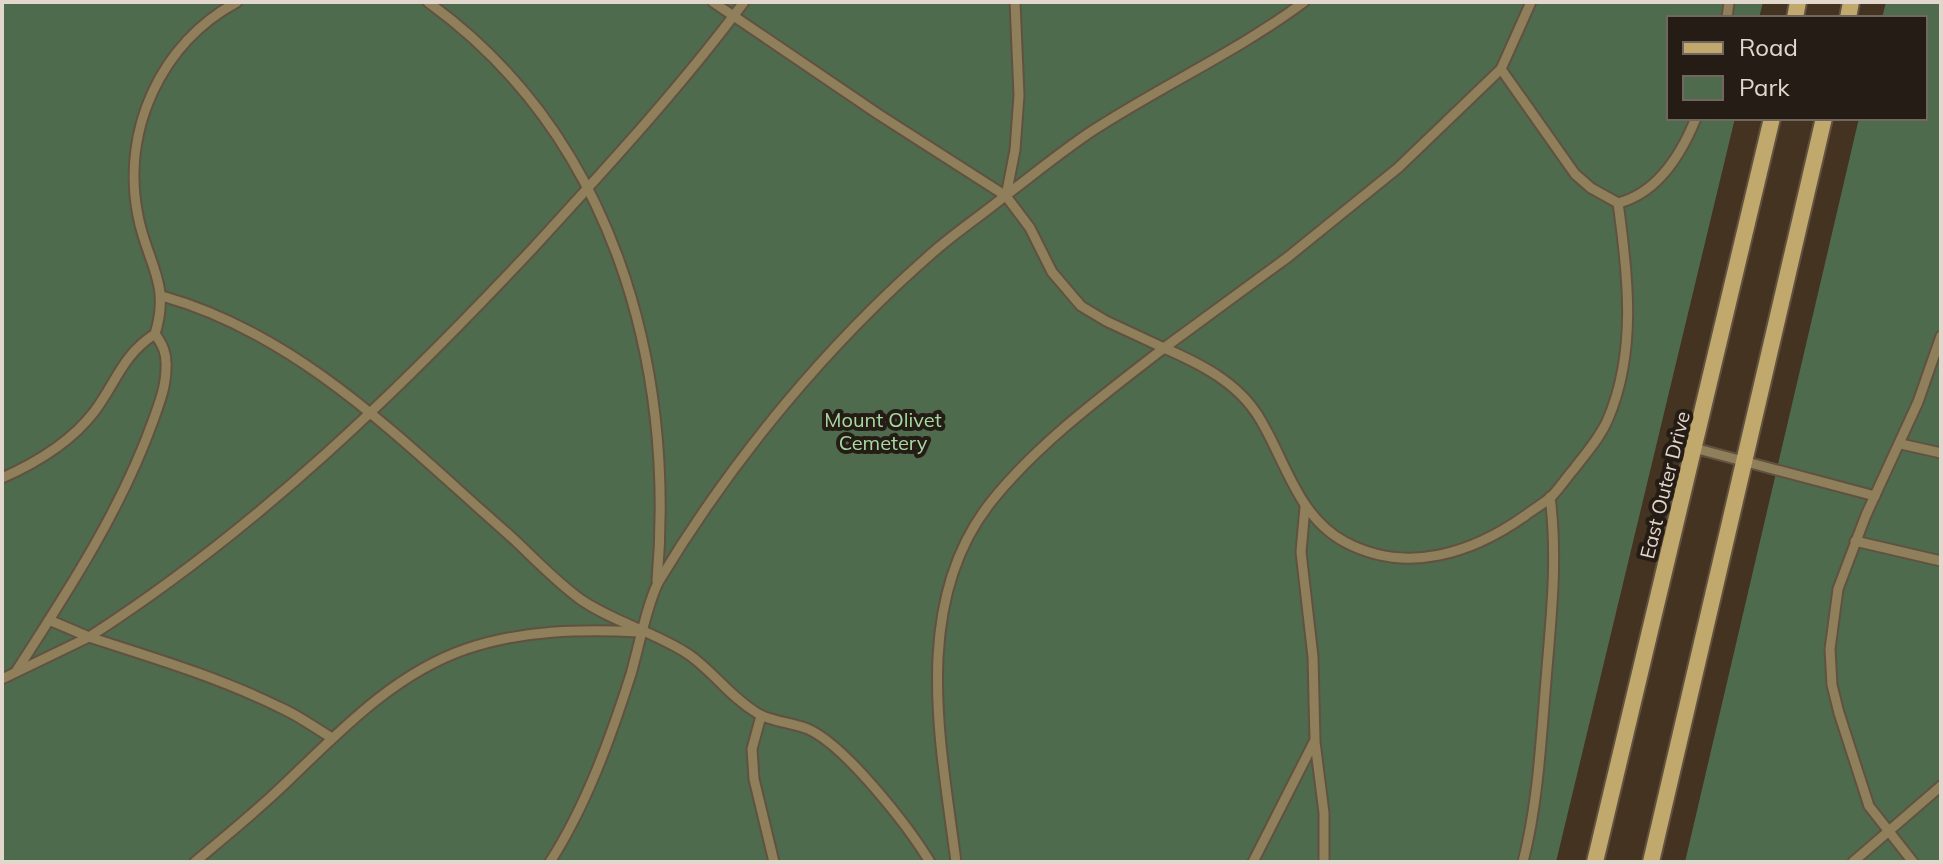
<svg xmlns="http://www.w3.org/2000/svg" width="1943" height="864" font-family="Mulish,sans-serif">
	<rect width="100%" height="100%" fill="#453321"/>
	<g fill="#4f6b4d">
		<path d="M2 2H1763L1759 18H1669V118H1735L1556 862H2Z"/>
		<path d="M1886 2H1941V862H1685L1859 118H1925V18H1882Z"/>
	</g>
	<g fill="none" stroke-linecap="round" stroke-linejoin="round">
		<g stroke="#615140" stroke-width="13">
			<g id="service">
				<path d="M428 2C612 135 676 362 657 581"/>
				<path d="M713 2 878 114 1006 196 1030 228 1052 272 1081 306 1106 321 1164 348 1288 257 1398 168 1501 69 1531 2"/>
				<path d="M1727 18 1729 2"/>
				<path d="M1501 69 1575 174 1591 188 1618 203C1658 193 1681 155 1696 118"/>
				<path d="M1006 196 1015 150 1019 95 1015 2"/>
				<path d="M162 296C301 335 403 442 508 534 531 555 555 581 580 599 613 622 655 632 688 654 713 671 730 697 757 713 771 722 792 722 808 729 846 746 908 826 930 862"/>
				<path d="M1901 444 1941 453"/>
				<path d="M1694 448 1875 496"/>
				<path d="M2 478C36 463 71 442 94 412 116 383 122 355 155 334 171 283 147 263 138 216 121 130 161 43 237 2"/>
				<path d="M1855 541 1941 561"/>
				<path d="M49 620 89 637C256 530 400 390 535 246 607 167 680 88 744 2"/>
				<path d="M17 670C68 591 121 510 153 421 159 404 166 387 166 368 167 354 163 345 155 334"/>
				<path d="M2 679 89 637C154 658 218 677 279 707 298 715 315 728 332 738"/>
				<path d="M761 716 752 749 754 779 774 862"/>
				<path d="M1315 742 1324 813V862"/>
				<path d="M195 862C221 840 248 818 273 795 332 740 388 676 466 649 522 630 581 629 640 632"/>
				<path d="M550 862C586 806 611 737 631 674 638 650 648 600 659 581 733 458 829 342 938 248 959 230 983 214 1005 196 1034 174 1062 151 1092 131 1161 86 1238 51 1304 2"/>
				<path d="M956 862C941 744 910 604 991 502 1037 444 1106 393 1164 348 1201 364 1239 383 1260 419 1286 462 1298 517 1345 542 1407 575 1473 553 1526 515 1534 509 1543 504 1551 497 1559 489 1566 478 1574 469 1586 453 1600 438 1608 419 1637 352 1628 274 1618 203"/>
				<path d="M1253 862 1315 740 1313 657 1301 552 1305 507"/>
				<path d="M1523 862C1538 803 1541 741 1546 680 1551 619 1558 558 1550 497"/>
				<path d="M1853 862 1941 786"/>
				<path d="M1913 862 1869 806 1839 713 1832 685 1830 649 1838 589 1866 515 1918 402 1941 336"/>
			</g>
		</g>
		<g stroke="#615140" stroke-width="20">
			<g id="secondary">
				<path d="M1795 18 1798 2"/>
				<path d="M1848 18 1851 2"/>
				<path d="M1595 862 1772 118"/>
				<path d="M1651 862 1824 118"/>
			</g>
		</g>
		<use href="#service" stroke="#8f805b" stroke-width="9"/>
		<use href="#secondary" stroke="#c1a86c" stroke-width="16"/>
	</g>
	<g text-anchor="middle" stroke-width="8" stroke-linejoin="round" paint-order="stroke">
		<g font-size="20" fill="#a6daa3" stroke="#251d15">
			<text x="883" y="427">Mount Olivet<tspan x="883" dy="23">Cemetery</tspan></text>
		</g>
		<g font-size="20" fill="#e2d7cc" stroke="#251d15">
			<text transform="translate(1665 485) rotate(-76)" y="7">East Outer Drive</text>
		</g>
	</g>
	<rect width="1943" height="864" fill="none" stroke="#e2d7cc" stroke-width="8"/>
	<rect x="1667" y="16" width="260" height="104" fill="#251d15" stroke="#71675e" stroke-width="2"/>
	<rect x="1683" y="42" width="40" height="12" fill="#c1a86c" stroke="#71675e" stroke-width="2"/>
	<text x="1739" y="56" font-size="24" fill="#e2d7cc">Road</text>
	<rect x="1683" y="76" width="40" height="24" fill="#4f6b4d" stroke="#71675e" stroke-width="2"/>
	<text x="1739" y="96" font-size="24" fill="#e2d7cc">Park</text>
</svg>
